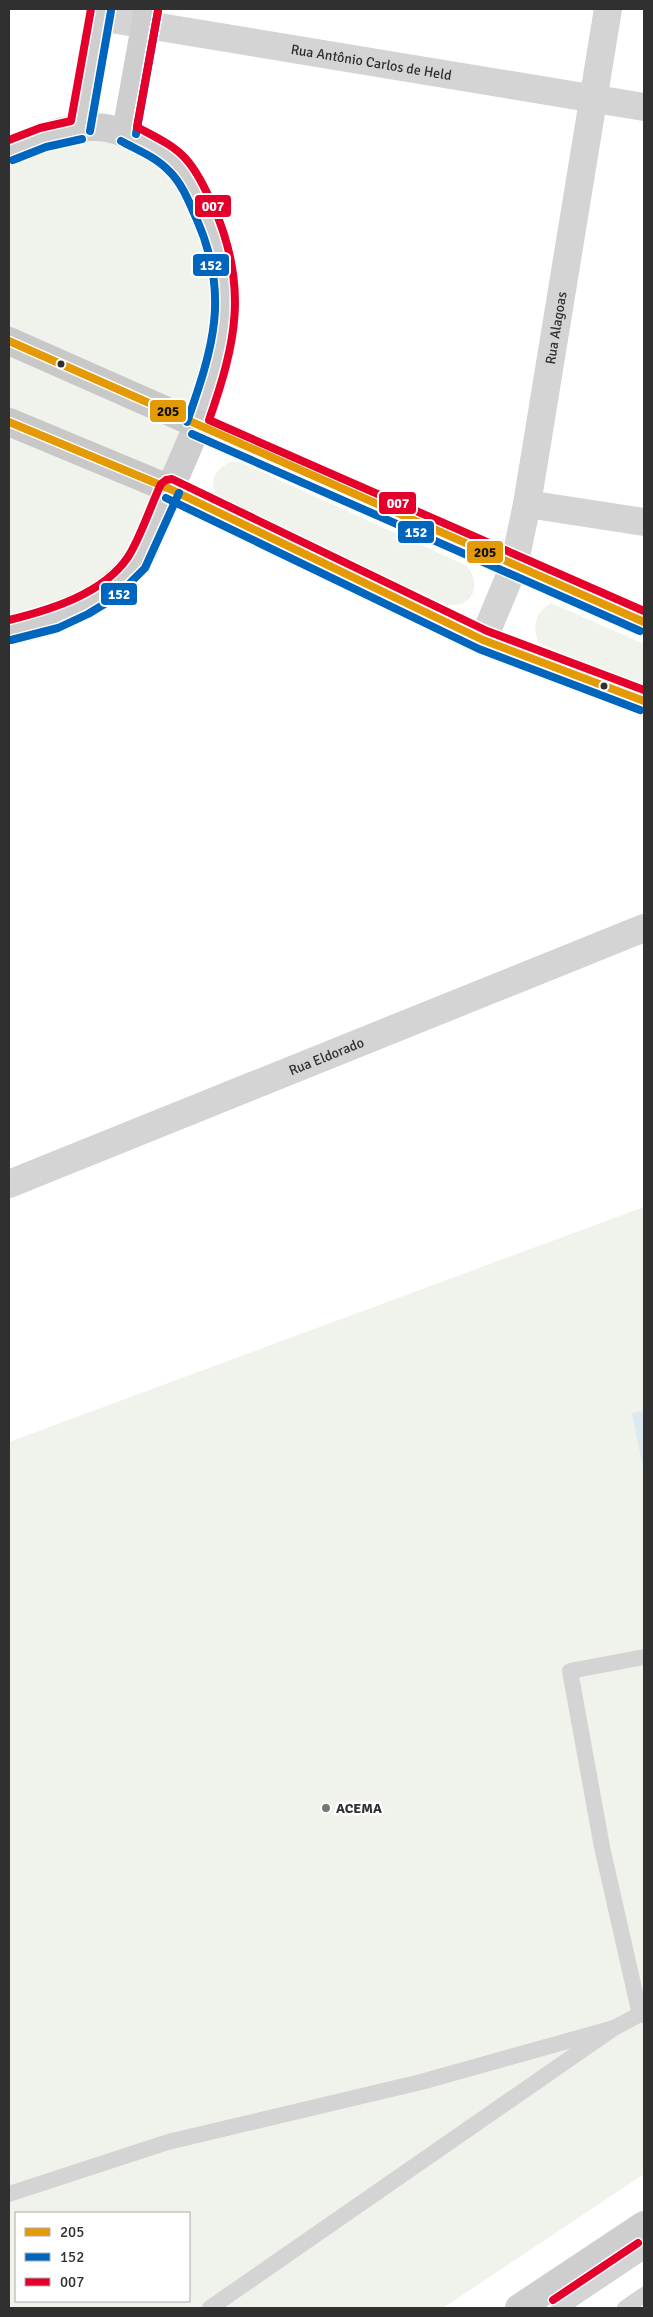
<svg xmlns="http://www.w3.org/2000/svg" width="653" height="2317" font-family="Signika,sans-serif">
	<rect width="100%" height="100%" fill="#fff"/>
	<g fill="#f0f2ec" fill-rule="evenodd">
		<path d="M126 132 195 192 225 327 136 563 9 630V151Z"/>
		<path d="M230 462H240L467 566C482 586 473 607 447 605L220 501C208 485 212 471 230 462Z"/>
		<path d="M551 603 644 644V689L539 643C531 627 536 612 551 603Z"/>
		<path d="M644 1207V2174L443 2308H9V1442ZM16 2213H189V2301H16Z"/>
	</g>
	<path fill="#dce9f0" d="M644 1411V1473L632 1413Z"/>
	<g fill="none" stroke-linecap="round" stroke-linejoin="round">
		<g stroke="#d4d4d4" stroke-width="16">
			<path d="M640 2015 602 1847 570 1671 644 1657"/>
			<path d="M9 2194 168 2142 421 2082 614 2028"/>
			<path d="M210 2308 614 2028 644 2012"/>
			<path d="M559 2308 644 2251"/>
			<path d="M625 2308 644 2295"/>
		</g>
		<g stroke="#d4d4d4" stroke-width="28">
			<path id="s1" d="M99 17 644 107"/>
			<path d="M527 504 644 522"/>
			<path id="s2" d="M483 640 514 566 527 504 608 9"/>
			<path id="s3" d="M9 1184 644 928"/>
		</g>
		<g stroke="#cecece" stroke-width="28">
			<path d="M80 129 101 9"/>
			<path d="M126 132 148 9"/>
			<path d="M9 151C31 140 67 127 92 127 119 126 158 145 177 165 181 169 184 175 188 180 209 213 224 251 226 290 230 364 187 451 157 517 151 532 145 554 134 565 102 600 56 625 9 630"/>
			<path d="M519 2308 644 2225"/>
		</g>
		<g stroke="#c8c8c8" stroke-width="28">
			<path d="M9 341 644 622"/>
			<path d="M9 422 170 489 483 640 644 701"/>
		</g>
		<g stroke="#fff" stroke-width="11">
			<g id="bus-1">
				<path d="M9 341 644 622"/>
				<path d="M9 422 170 489 483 640 644 701"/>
			</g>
		</g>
		<g stroke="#fff" stroke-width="11">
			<g id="bus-2">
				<path d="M90 131 111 11"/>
				<path d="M136 134 158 11"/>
				<path d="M121 141C137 150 156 157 169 171 182 183 190 204 197 220 230 295 213 348 187 422"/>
				<path d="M13 160 46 147 82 139"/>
				<path d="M192 434 640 631"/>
				<path d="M166 498 479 649 640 710"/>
				<path d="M11 640 58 628 88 614 116 597 145 568 179 493"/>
			</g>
		</g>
		<g stroke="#fff" stroke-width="11">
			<g id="bus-3">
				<path d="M158 11 137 127C153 136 172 144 185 158 198 172 207 193 215 210 248 288 236 343 209 420L644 611"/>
				<path d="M9 140 40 128 71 121 91 9"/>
				<path d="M9 620C50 610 103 594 128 557 140 539 151 505 161 484L166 480 172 479 487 631 644 690"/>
				<path d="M553 2300 638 2243"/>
			</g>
		</g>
		<use href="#bus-1" stroke="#e39a05" stroke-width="8"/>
		<use href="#bus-2" stroke="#0065bd" stroke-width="8"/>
		<use href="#bus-3" stroke="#e4002b" stroke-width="8"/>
	</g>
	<g fill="#303030" stroke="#fff" stroke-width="2">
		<circle cx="61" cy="364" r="4.5"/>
		<circle cx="604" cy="686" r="4.5"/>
	</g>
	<circle fill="#787878" stroke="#fff" stroke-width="2" cx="326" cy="1808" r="5"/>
	<g text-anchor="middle" stroke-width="5" stroke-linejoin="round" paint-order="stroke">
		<g font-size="14" fill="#303030" stroke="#fff">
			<text dy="5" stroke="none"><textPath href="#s1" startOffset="276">Rua Antônio Carlos de Held</textPath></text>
			<text dy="5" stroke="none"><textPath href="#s2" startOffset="322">Rua Alagoas</textPath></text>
			<text dy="5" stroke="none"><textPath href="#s3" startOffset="342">Rua Eldorado</textPath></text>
		</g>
		<g font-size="14" font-weight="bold" fill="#303030" stroke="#fff" text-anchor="start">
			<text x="336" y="1813">ACEMA</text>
		</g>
	</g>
	<g stroke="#fff" stroke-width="2">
		<rect x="194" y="194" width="38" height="24" rx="5" fill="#e4002b"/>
		<rect x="192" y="253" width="38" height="24" rx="5" fill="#0065bd"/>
		<rect x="149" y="399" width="38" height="24" rx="5" fill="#e39a05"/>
		<rect x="378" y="491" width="39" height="24" rx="5" fill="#e4002b"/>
		<rect x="397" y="520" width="38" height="24" rx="5" fill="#0065bd"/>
		<rect x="466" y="540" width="38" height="24" rx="5" fill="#e39a05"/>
		<rect x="100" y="582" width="38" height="24" rx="5" fill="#0065bd"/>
	</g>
	<g font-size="14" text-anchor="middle" font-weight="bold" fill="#fff">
		<text x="213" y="211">007</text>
		<text x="211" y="270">152</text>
		<text x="398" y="508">007</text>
		<text x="416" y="537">152</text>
		<text x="119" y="599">152</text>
	</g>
	<g font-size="14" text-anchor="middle" font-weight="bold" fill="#111">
		<text x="168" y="416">205</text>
		<text x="485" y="557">205</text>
	</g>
	<rect width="653" height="2317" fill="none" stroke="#303030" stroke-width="20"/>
	<rect x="15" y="2212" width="175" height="90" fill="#ffffff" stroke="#acacac"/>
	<rect x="25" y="2228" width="25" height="8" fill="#e39a05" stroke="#acacac"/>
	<text x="60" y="2237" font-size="15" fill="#303030">205</text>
	<rect x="25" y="2253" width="25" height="8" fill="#0065bd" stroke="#acacac"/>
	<text x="60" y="2262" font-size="15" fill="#303030">152</text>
	<rect x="25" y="2278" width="25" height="8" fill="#e4002b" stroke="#acacac"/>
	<text x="60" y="2287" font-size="15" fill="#303030">007</text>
</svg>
